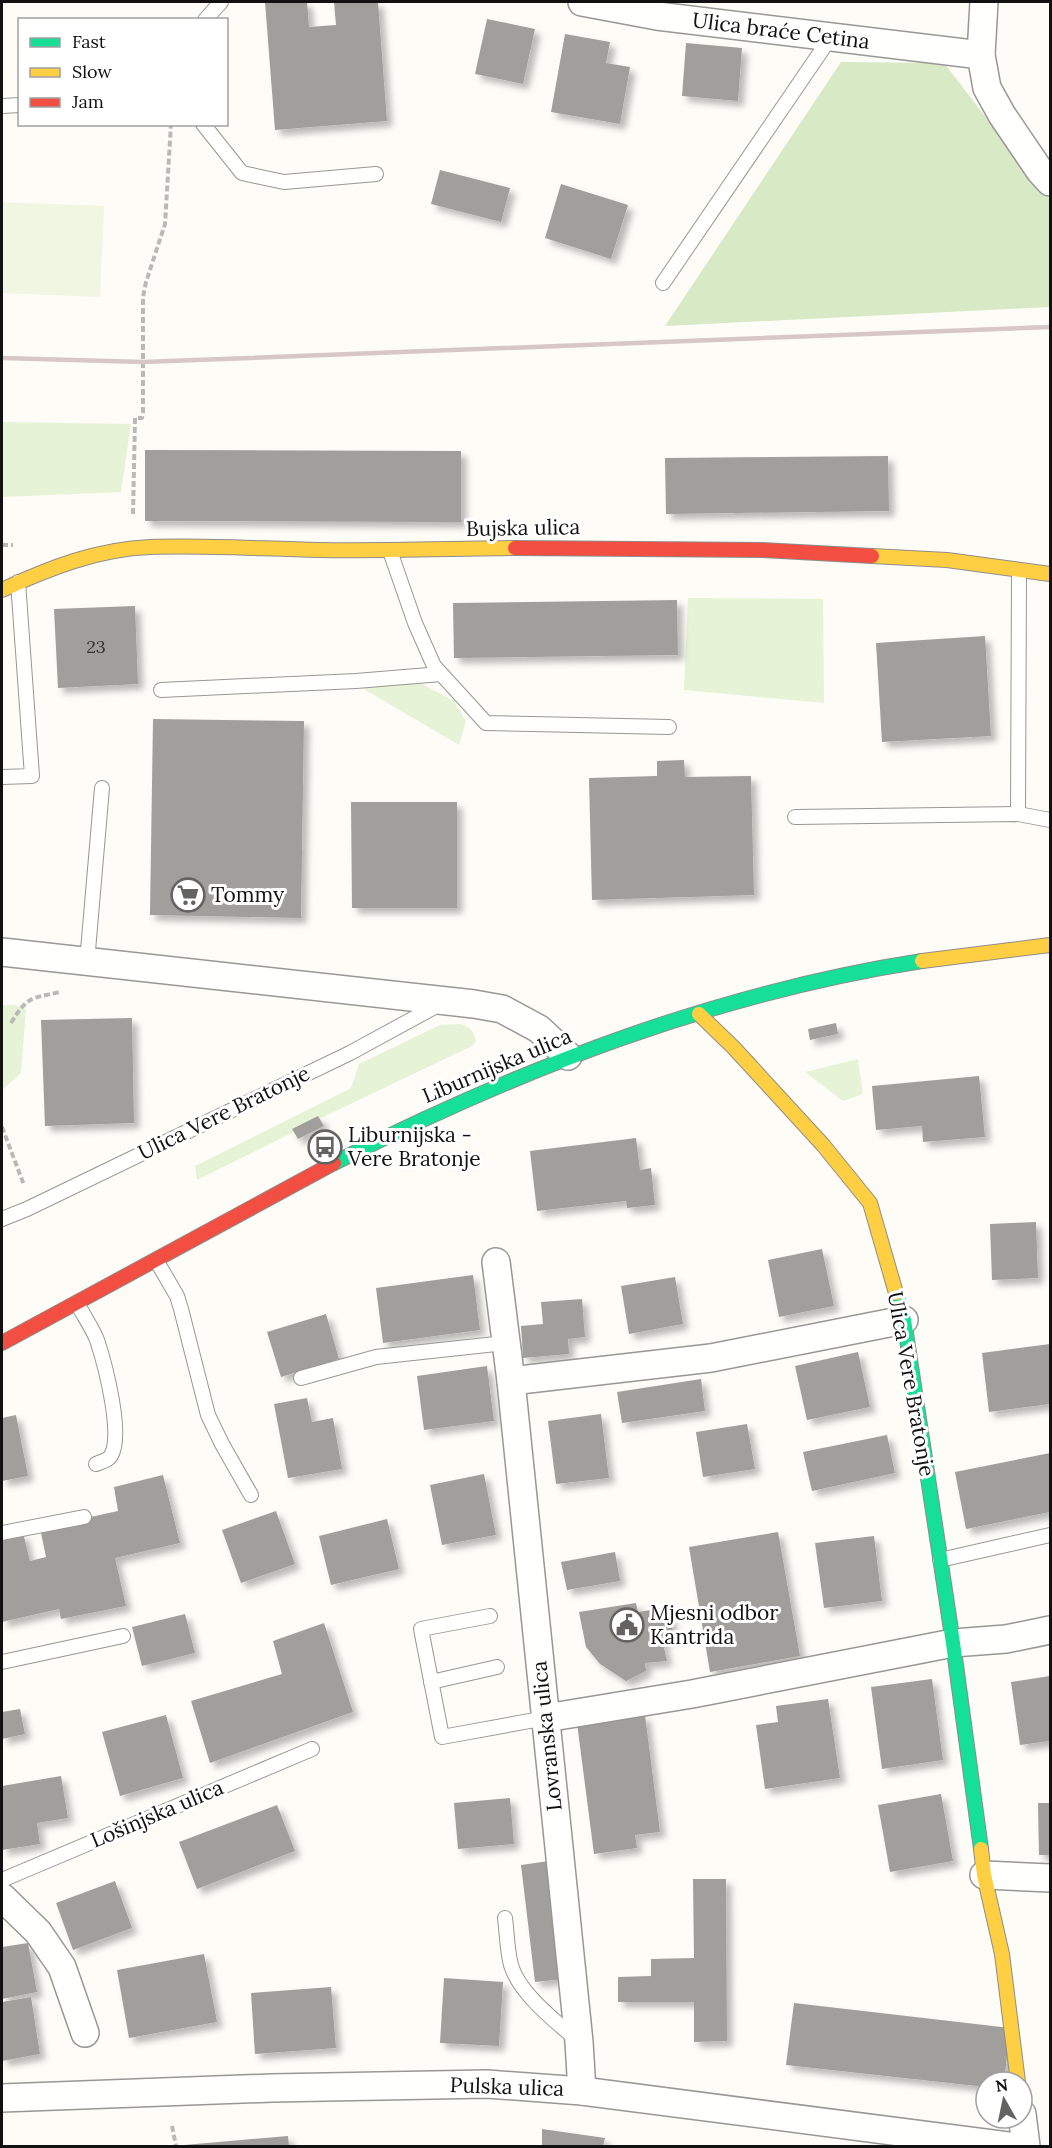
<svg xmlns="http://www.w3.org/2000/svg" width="1052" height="2148" font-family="Lora,serif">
	<defs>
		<filter id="shadow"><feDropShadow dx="5.5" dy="5.5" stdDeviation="3" flood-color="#0004"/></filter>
	</defs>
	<rect width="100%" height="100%" fill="#fdfcf7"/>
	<g fill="#e7f3d7">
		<path d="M3 422 131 424 121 492 2 497Z"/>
		<path d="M688 598 823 599 824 703 684 690Z"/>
		<path d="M420 683 454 701 466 721 459 745 362 688Z"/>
		<path d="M2 1005H14L26 1009 21 1073 2 1090Z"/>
		<path d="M461 1024C470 1027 474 1031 476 1041L472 1046 319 1119 318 1116 294 1132 197 1180 195 1166 351 1088 359 1064 440 1025Z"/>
		<path d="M858 1059 863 1094 843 1101 805 1072Z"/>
	</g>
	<path fill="#d8eac5" d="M841 62 944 63 1050 200V307L665 326Z"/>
	<path fill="#f0f6e1" d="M2 202 104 206 100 297 2 293Z"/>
	<g fill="#a19f9c" filter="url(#shadow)">
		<path d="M265 2H307L309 27 336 25 334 2H378L387 121 275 130Z"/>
		<path d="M487 19 535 29 523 84 475 74Z"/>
		<path d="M565 34 610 42 606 63 630 67 620 124 551 112Z"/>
		<path d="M686 43 742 48 738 101 682 96Z"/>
		<path d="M440 170 510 188 501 222 431 204Z"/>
		<path d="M561 184 628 205 611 259 545 238Z"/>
		<path d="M145 450 461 451V522L145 521Z"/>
		<path d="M888 456 889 511 666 514 665 458Z"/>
		<path d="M677 600 678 655 454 658 453 603Z"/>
		<path d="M135 606 138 684 58 688 54 609Z"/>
		<path d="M985 636 991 736 882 742 876 643Z"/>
		<path d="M153 719 304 721 301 918 150 915Z"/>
		<path d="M684 760 685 777 751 776 754 895 592 900 589 778 657 776V761Z"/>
		<path d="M351 802H457V908H352Z"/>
		<path d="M132 1018 134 1123 45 1126 41 1020Z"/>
		<path d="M836 1023 838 1034 810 1040 808 1029Z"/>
		<path d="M979 1076 985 1137 923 1142 922 1126 876 1130 872 1086Z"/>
		<path d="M318 1116 324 1126 298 1139 292 1129Z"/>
		<path d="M636 1138 640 1170 651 1168 655 1205 627 1208 626 1201 537 1211 530 1151Z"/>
		<path d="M1036 1222 1038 1278 992 1280 990 1224Z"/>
		<path d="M822 1249 834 1306 779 1317 768 1260Z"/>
		<path d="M473 1275 480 1330 383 1343 376 1288Z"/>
		<path d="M675 1277 683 1324 629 1334 621 1286Z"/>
		<path d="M582 1299 585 1337 568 1339 569 1354 523 1358 521 1326 543 1324 541 1302Z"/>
		<path d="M326 1314 339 1359 281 1377 267 1332Z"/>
		<path d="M1050 1344V1404L989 1412 982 1353Z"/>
		<path d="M858 1352 870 1407 807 1420 795 1366Z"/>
		<path d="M487 1366 494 1421 424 1430 417 1376Z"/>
		<path d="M701 1379 705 1411 622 1423 617 1392Z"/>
		<path d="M307 1398 312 1422 333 1418 342 1469 288 1478 274 1404Z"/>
		<path d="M601 1414 609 1478 556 1484 548 1421Z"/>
		<path d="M16 1415 28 1476 2 1481V1418Z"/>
		<path d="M747 1424 755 1469 703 1477 696 1432Z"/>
		<path d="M887 1435 895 1473 812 1491 803 1452Z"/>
		<path d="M1050 1453V1512L966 1529 955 1472Z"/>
		<path d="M484 1474 496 1535 442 1545 430 1485Z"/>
		<path d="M163 1475 180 1543 115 1558 126 1606 61 1619 59 1609 2 1622V1538L23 1533 30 1561 46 1557 40 1528 118 1511 114 1487Z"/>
		<path d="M276 1511 295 1564 241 1583 222 1530Z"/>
		<path d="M387 1519 399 1569 331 1585 319 1536Z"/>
		<path d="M778 1532 800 1656 710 1672 689 1547Z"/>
		<path d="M874 1536 882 1601 824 1608 815 1543Z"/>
		<path d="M615 1552 620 1581 567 1590 561 1562Z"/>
		<path d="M636 1603 638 1612 669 1607 673 1637 662 1640 667 1661 645 1663 646 1671 626 1681 600 1664 586 1647 579 1612Z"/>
		<path d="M185 1614 195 1653 142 1666 132 1627Z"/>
		<path d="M324 1623 353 1712 210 1763 191 1701 282 1674 273 1641Z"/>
		<path d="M1050 1676V1741L1020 1745 1011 1682Z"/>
		<path d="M932 1679 943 1760 882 1769 871 1687Z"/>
		<path d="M828 1699 840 1778 765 1789 756 1725 778 1722 776 1706Z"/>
		<path d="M20 1709 25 1734 2 1739V1712Z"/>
		<path d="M166 1715 183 1778 120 1796 102 1732Z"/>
		<path d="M645 1715 660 1832 635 1835 637 1848 594 1854 577 1723Z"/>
		<path d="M61 1776 68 1818 37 1823 40 1844 2 1850V1786Z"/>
		<path d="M941 1794 953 1861 890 1872 878 1805Z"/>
		<path d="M510 1798 514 1844 458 1849 454 1803Z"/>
		<path d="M1038 1803H1050V1855H1039Z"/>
		<path d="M277 1805 295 1851 197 1889 179 1842Z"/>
		<path d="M549 1861 563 1979 535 1982 521 1865Z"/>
		<path d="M693 1879H726L727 2041 694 2042V2002H618V1977L651 1976V1959L694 1958Z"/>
		<path d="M115 1881 132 1928 73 1950 56 1903Z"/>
		<path d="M28 1943 37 1992 2 1999V1947Z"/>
		<path d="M204 1954 217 2022 129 2038 117 1970Z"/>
		<path d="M444 1978 503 1982 499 2046 440 2043Z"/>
		<path d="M331 1987 336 2048 255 2054 251 1993Z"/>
		<path d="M31 1997 40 2054 2 2061V2002Z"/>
		<path d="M794 2003 1010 2028 1004 2082H986V2087L786 2065Z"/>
		<path d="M542 2129 605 2138 603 2146H542Z"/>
		<path d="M288 2136 289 2146H184V2145Z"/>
	</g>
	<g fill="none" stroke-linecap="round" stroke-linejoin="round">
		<g stroke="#979795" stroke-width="16">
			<g id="lane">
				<path d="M205 20 221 2"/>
				<path d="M2 106 20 105"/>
				<path d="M203 124 242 173 284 182 376 174"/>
				<path d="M663 283 824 47 829 37"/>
				<path d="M390 551 415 623 434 666 486 723 669 727"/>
				<path d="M161 690 356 681 441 674"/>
				<path d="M2 777 32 776 18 582"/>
				<path d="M1018 814 1019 570"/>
				<path d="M795 817 1018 814 1050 820"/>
				<path d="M87 962 102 788"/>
				<path d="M2 1219 27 1209 350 1053 440 1004"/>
				<path d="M156 1260 177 1296 181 1309 208 1415 222 1444 251 1495"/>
				<path d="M77 1303C83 1315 92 1327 97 1340 104 1361 126 1441 109 1458 106 1461 100 1462 96 1464"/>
				<path d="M301 1378 376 1357 505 1343"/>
				<path d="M2 1533 84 1517"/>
				<path d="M940 1560 1050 1535"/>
				<path d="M490 1616 421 1629 442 1737 546 1718"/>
				<path d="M2 1662 123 1636"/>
				<path d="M431 1682 497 1667"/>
				<path d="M2 1880 312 1749"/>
				<path d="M505 1918C507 1933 507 1950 511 1965 519 1993 555 2021 576 2039"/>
			</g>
		</g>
		<g stroke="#979795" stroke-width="30">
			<g id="street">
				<path d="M582 2 657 16 981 55"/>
				<path d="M984 2 981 55 987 88 1002 115 1040 171 1050 182"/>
				<path d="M2 952 474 1004 502 1009 539 1029 568 1056"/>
				<path d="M496 1262 511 1381 579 2042 582 2091"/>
				<path d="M511 1381 711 1358 904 1320"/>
				<path d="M546 1718 692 1694 953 1643 1006 1639 1050 1630"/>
				<path d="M984 1875 1050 1878"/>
				<path d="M2 1897 38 1932 62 1967 85 2033"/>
				<path d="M2 2098 272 2088 487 2084 582 2091 1008 2146"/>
				<path d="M1022 2114 1026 2146"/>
			</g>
		</g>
		<g stroke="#8e8d8b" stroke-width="16">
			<g id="fast">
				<path d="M334 1163C520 1069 715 993 922 961"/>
				<path d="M896 1293 904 1320 953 1643 981 1849"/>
			</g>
		</g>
		<g stroke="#8e8d8b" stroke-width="16">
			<g id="slow">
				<path d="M872 556 947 560 1050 574"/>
				<path d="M2 590C49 568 98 549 150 547 205 545 264 549 319 550 385 551 450 549 515 548"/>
				<path d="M922 961 1050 945"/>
				<path d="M699 1014 734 1048 823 1145 870 1203 896 1293"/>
				<path d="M981 1849 984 1875 1002 1954 1018 2082"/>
			</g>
		</g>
		<g stroke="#8e8d8b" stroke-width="16">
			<g id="jam">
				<path d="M515 548 762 550 872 556"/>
				<path d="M2 1343 334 1163"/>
			</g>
		</g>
		<g stroke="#b9b9b8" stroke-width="4" stroke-dasharray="6 3" stroke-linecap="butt">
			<path d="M133 514 135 418H142L143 412V297L146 282 165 224 171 124"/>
			<path d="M2 545H13"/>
			<path d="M11 1023C28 996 29 999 60 992"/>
			<path d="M2 1127 24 1185"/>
			<path d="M172 2126 176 2146"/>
		</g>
		<use href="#lane" stroke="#fffffe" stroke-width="14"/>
		<use href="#street" stroke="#fffffe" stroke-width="27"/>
		<use href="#fast" stroke="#16e098" stroke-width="14"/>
		<use href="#slow" stroke="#ffcf43" stroke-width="14"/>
		<use href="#jam" stroke="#f24e42" stroke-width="14"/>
		<path stroke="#d9c6c7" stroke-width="4.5" d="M2 358 143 362 1050 327"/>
	</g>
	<defs>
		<g id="supermarket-ring" transform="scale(1.725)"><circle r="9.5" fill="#fff" stroke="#646362" stroke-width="1.5"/><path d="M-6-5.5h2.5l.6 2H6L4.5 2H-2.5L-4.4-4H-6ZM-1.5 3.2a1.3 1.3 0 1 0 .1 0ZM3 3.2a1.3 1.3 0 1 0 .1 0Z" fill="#646362"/></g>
		<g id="bus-ring" transform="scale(1.725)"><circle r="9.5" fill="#fff" stroke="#646362" stroke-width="1.5"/><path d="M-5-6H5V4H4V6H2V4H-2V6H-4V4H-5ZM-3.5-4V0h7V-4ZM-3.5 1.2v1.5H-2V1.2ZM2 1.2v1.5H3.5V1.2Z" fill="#646362"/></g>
		<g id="civic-ring" transform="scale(1.725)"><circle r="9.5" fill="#fff" stroke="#646362" stroke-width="1.5"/><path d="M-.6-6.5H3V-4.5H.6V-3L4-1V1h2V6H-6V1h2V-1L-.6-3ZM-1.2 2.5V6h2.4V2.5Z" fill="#646362"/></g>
	</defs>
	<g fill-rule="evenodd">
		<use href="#supermarket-ring" x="188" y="895"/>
		<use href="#bus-ring" x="325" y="1147"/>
		<use href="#civic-ring" x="627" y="1625"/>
	</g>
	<g text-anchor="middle" stroke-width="6" stroke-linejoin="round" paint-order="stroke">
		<g font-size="18" fill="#353434">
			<text x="96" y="653">23</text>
		</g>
		<g font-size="21" fill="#111" stroke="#fff">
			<text transform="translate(781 31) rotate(7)" y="7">Ulica braće Cetina</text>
			<text transform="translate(523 528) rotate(-1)" y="7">Bujska ulica</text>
			<text transform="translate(497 1066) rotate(-23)" y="7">Liburnijska ulica</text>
			<text transform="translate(224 1113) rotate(-26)" y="7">Ulica Vere Bratonje</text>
			<text transform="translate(911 1384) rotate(80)" y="7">Ulica Vere Bratonje</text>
			<text transform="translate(547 1736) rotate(-96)" y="7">Lovranska ulica</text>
			<text transform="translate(157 1814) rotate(-23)" y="7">Lošinjska ulica</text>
			<text transform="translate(507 2087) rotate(2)" y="7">Pulska ulica</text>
		</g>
		<g font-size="21" fill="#111" stroke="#fff" text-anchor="start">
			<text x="211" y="902">Tommy</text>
			<text x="348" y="1142">Liburnijska -<tspan x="348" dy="24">Vere Bratonje</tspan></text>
			<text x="650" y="1620">Mjesni odbor<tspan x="650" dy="24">Kantrida</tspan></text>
		</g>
	</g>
	<rect width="1052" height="2148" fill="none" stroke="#111111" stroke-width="6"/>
	<rect x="18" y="18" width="210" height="108" fill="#ffffff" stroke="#a0a0a0" stroke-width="1.5"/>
	<rect x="30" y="38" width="30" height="9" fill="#16e098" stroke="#a0a0a0" stroke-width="1.5"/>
	<text x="72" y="48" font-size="18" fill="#111111">Fast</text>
	<rect x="30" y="68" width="30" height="9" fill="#ffcf43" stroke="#a0a0a0" stroke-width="1.5"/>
	<text x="72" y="78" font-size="18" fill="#111111">Slow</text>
	<rect x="30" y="98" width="30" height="9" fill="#f24e42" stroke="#a0a0a0" stroke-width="1.5"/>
	<text x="72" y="108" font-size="18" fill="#111111">Jam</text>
	<g transform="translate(1004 2100) rotate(351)"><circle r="28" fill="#ffffff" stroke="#a0a0a0" stroke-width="1.5"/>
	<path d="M0-4.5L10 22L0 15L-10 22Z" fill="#646362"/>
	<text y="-9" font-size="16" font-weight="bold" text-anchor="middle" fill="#111111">N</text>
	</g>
</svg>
